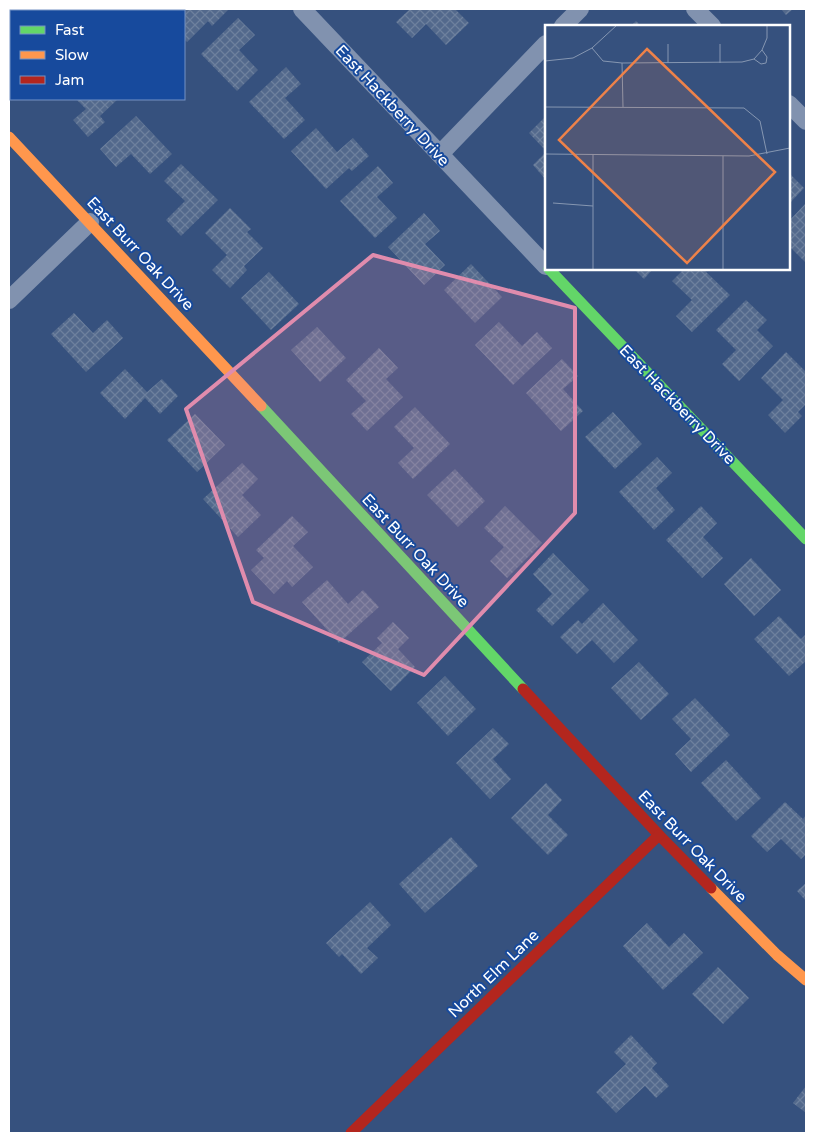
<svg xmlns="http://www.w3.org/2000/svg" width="815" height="1142" font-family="'Varela Round',sans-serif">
	<defs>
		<pattern id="building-cross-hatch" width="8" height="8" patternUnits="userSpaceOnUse" patternTransform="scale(1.25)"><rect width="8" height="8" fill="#53698c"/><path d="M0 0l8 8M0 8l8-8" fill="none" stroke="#6d809d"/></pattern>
	</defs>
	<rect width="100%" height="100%" fill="#36517e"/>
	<g fill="url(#building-cross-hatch)">
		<path d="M9 9H30L28 11H11V27L9 29Z"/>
		<path d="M49 9H59L62 11H46Z"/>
		<path d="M154 9H229L212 26 208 21 187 42 184 39V11H156Z"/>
		<path d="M410 9H455L469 23 446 45 426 24 412 38 396 22Z"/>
		<path d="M781 9H793L786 15Z"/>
		<path d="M238 18 255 35 239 50 258 70 237 91 201 54Z"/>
		<path d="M636 21 641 26H631Z"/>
		<path d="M11 45V57L9 55V48Z"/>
		<path d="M286 67 301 84 285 98 305 120 284 139 249 102Z"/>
		<path d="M76 99H118L100 116 105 122 88 137 73 120 86 109Z"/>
		<path d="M136 116 172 154 150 174 131 154 116 167 100 149Z"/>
		<path d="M546 116V151L529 133Z"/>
		<path d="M316 128 337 152 353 138 369 156 352 171 349 168 326 189 291 151Z"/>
		<path d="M546 152V180L533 165Z"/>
		<path d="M181 164 218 200 181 236 166 220 185 201 164 181Z"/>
		<path d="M378 166 393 183 377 197 397 218 375 238 340 201Z"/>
		<path d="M789 173 804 188 789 204Z"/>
		<path d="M806 203V263L789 246V221Z"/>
		<path d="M230 208 251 229 247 232 263 248 244 266 247 270 230 288 212 270 227 255 205 233Z"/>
		<path d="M424 213 440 231 425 244 445 265 424 285 388 247Z"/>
		<path d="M471 264 502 297 475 323 444 290Z"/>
		<path d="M634 269H653L644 279Z"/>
		<path d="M684 269H703L730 295 692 332 676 316 692 300 672 281Z"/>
		<path d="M269 272 299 304 271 330 241 298Z"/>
		<path d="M746 300 767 320 757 330 773 346 739 381 722 364 736 350 716 330Z"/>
		<path d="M74 313 93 333 107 320 123 338 86 372 51 334Z"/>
		<path d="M499 322 522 346 537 332 552 348 513 385 475 345Z"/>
		<path d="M317 327 346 358 320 382 291 350Z"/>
		<path d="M379 348 398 368 386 379 403 397 367 431 351 414 366 401 346 380Z"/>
		<path d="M786 352 806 372V404L798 412 802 416 785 433 768 415 783 400 761 378Z"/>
		<path d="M562 359 578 376 563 389 583 411 561 431 526 393Z"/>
		<path d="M125 369 147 392 162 379 178 396 160 414 145 398 125 419 100 393Z"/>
		<path d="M415 407 450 444 413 479 398 463 414 448 394 427Z"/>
		<path d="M613 412 642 444 615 469 585 437Z"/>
		<path d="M195 414 225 445 197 472 167 440Z"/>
		<path d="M657 457 672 473 656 488 675 510 654 530 619 492Z"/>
		<path d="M242 463 258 479 242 495 261 515 238 537 203 499Z"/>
		<path d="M455 469 485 501 458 527 427 495Z"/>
		<path d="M505 506 542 543 507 578 490 561 504 547 484 528Z"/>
		<path d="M701 506 717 523 703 537 723 558 702 578 666 540Z"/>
		<path d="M292 516 308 532 293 546 313 567 292 587 287 581 274 594 251 570 264 558 256 550Z"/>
		<path d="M553 553 589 590 552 626 536 610 552 594 533 574Z"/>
		<path d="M751 558 781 590 754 616 724 584Z"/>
		<path d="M327 580 348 604 363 590 379 607 339 643 302 602Z"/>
		<path d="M603 603 638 640 614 663 592 640 577 654 560 637 578 620 582 624Z"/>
		<path d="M779 616 801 639 806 634V661L789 676 754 639Z"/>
		<path d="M393 622 409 638 398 649 415 667 391 691 362 662 382 643 377 638Z"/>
		<path d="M639 662 669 694 641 720 611 688Z"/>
		<path d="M445 676 476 709 448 736 417 703Z"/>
		<path d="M695 698 730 735 691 772 675 754 691 739 672 719Z"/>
		<path d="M493 728 509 744 493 759 511 779 490 799 456 763Z"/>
		<path d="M726 760 761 798 736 821 701 783Z"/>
		<path d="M546 783 562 800 548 815 568 835 548 855 511 818Z"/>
		<path d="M785 802 803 819 806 815V854L801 859 781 839 767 852 751 836Z"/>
		<path d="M451 837 478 866 425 913 399 884Z"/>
		<path d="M806 883V901L797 891Z"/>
		<path d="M370 902 391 925 367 948 378 958 361 974 342 954 339 957 326 943Z"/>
		<path d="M647 923 669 947 684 933 703 953 663 990 623 946Z"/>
		<path d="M718 967 749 998 723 1024 692 994Z"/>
		<path d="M631 1035 657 1063 652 1068 669 1086 656 1098 645 1086 616 1113 596 1092 626 1064 614 1052Z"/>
		<path d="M806 1086V1113L793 1103Z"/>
	</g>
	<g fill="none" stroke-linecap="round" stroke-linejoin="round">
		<g stroke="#8192af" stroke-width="18">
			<path d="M302 9 546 266"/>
			<path d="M695 9 712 26"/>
			<path d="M563 26 580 9"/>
			<path d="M789 104 806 121"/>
			<path d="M440 154 546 44"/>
			<path d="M9 300 90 222"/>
		</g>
		<g stroke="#63d668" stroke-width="11">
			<path d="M549 269 806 539"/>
			<path d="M261 406 523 689"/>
		</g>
		<g stroke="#ff974d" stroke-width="11">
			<path d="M9 137 261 406"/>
			<path d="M711 888 777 955 806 980"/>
		</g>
		<g stroke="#b3261e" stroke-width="11">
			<path d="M523 689 659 835 711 888"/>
			<path d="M351 1133 659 835"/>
		</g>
	</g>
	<path fill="#e08cad" fill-opacity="0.2" stroke="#e08cad" stroke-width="4" stroke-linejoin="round" d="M373 255 575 308V513L424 675 253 602 186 409Z"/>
	<g text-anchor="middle" stroke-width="4" stroke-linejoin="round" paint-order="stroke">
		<g font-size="16" fill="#fff" stroke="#174a9d">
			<text transform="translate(393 105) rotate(47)" y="6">East Hackberry Drive</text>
			<text transform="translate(141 253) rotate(47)" y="6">East Burr Oak Drive</text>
			<text transform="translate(678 404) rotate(46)" y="6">East Hackberry Drive</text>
			<text transform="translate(416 550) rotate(47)" y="6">East Burr Oak Drive</text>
			<text transform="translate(693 846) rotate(46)" y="6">East Burr Oak Drive</text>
			<text transform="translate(493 973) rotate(-44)" y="6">North Elm Lane</text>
		</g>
	</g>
	<g transform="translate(545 25)">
		<rect width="245" height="245" fill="#36517e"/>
		<path fill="none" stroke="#8697b2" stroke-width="1" d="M47 23 58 36 77 38 197 37 209 34 217 25 222 13V0M209 34 216 39 221 38 222 32 217 25M0 36 28 33 47 23 72 0M77 38 78 82M123 38V19M175 38V19M0 82 199 83 215 96 222 129M0 129 204 131 245 123M8 178 48 181M48 245V129M178 245V131"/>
		<path fill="#ee8249" fill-opacity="0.15" stroke="#ee8249" stroke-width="2.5" d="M102 24 230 147 142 238 14 115Z"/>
		<rect width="245" height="245" fill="none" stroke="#fff" stroke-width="2.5"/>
	</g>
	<rect width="815" height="1142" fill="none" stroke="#ffffff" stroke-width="20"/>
	<rect x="10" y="10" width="175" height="90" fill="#174a9d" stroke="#7492c4"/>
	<rect x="20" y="26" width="25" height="8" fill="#63d668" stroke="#7492c4"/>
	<text x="55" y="35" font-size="15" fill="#ffffff">Fast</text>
	<rect x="20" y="51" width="25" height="8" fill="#ff974d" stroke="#7492c4"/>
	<text x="55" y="60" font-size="15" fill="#ffffff">Slow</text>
	<rect x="20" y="76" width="25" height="8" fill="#b3261e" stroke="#7492c4"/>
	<text x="55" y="85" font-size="15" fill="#ffffff">Jam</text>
</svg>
